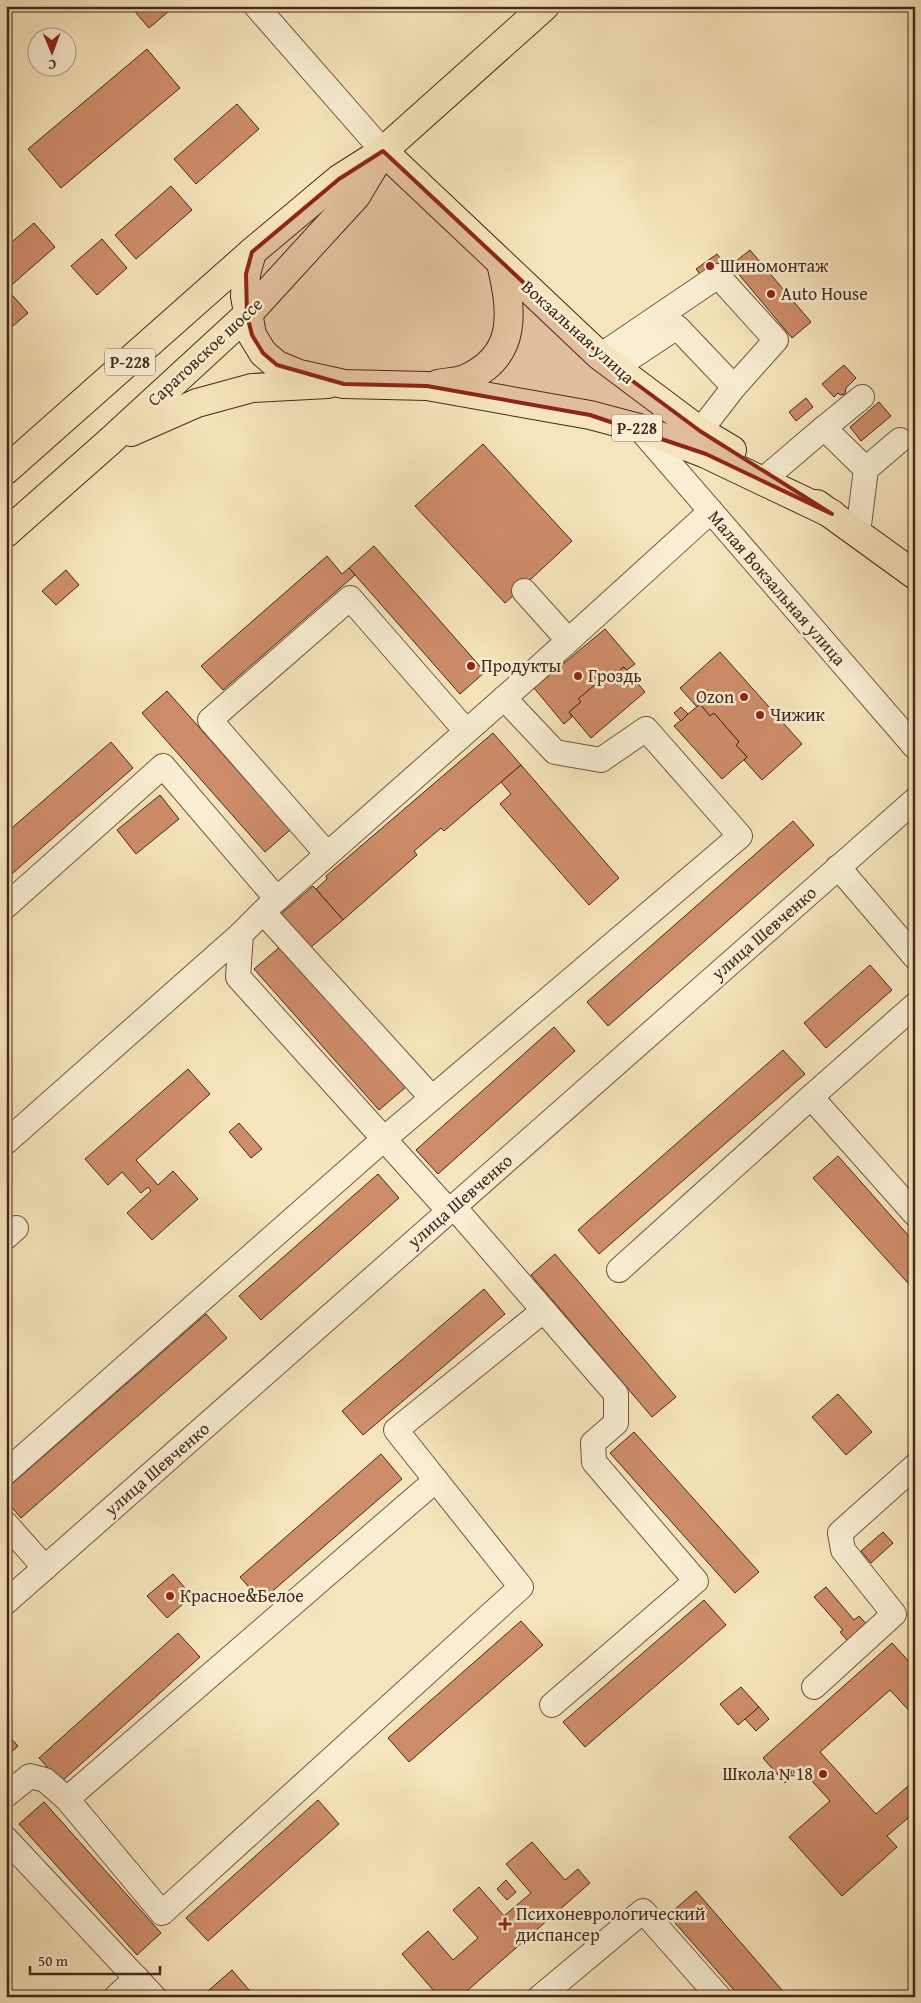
<svg xmlns="http://www.w3.org/2000/svg" width="921" height="2003" font-family="'Gentium Book Plus',serif">
	<rect width="100%" height="100%" fill="#f6e5bc"/>
	<filter id="stains"><feTurbulence type="fractalNoise" baseFrequency=".004" numOctaves="4"/><feColorMatrix values="0 0 0 0 .2 0 0 0 0 .09 0 0 0 0 .02 0 0 0 .5 -.17"/></filter>
	<radialGradient id="worn" r=".72"><stop offset=".6" stop-color="#630" stop-opacity="0"/><stop offset="1" stop-color="#630" stop-opacity=".3"/></radialGradient>
	<g fill="#ce8d69" stroke="#44291b">
		<path d="M130 6H175L149 28Z"/>
		<path d="M147 49 180 88 61 188 28 149Z"/>
		<path d="M237 104 259 129 196 184 174 159Z"/>
		<path d="M171 186 192 210 136 259 115 235Z"/>
		<path d="M34 223 55 247 7 289 6 247Z"/>
		<path d="M102 239 127 268 97 295 71 266Z"/>
		<path d="M750 250 811 322 792 338 731 265Z"/>
		<path d="M717 254 724 263 703 278 696 269Z"/>
		<path d="M6 288 28 313 6 332Z"/>
		<path d="M844 365 856 378 846 388 845 394 840 395 838 393 834 397 822 384Z"/>
		<path d="M806 398 813 407 796 421 789 412Z"/>
		<path d="M879 402 891 416 861 441 850 427Z"/>
		<path d="M483 444 572 541 505 603 415 506Z"/>
		<path d="M374 546 485 672 460 694 349 568Z"/>
		<path d="M327 556 342 574 349 568 355 575 223 690 201 666Z"/>
		<path d="M66 570 79 585 56 605 42 591Z"/>
		<path d="M605 629 635 664 627 670 624 667 611 677 608 674 578 699 581 702 569 712 572 717 564 724 534 688Z"/>
		<path d="M720 652 802 744 762 780 744 760 747 757 736 745 739 742 714 713 710 716 700 704 697 707 680 688Z"/>
		<path d="M624 667 645 692 591 738 569 712 581 702 578 699 608 674 611 677Z"/>
		<path d="M167 691 290 830 265 852 142 713Z"/>
		<path d="M700 704 710 716 714 713 739 742 736 745 747 757 722 779 674 726Z"/>
		<path d="M681 707 688 714 681 721 674 713Z"/>
		<path d="M493 733 521 765 444 831 441 828 414 851 417 855 343 920 316 889 327 879 326 876Z"/>
		<path d="M111 742 133 768 6 879V833Z"/>
		<path d="M521 765 619 878 589 905 500 804 511 794 501 782Z"/>
		<path d="M160 795 179 819 136 854 117 830Z"/>
		<path d="M793 821 814 845 608 1026 587 1002Z"/>
		<path d="M313 886 343 920 304 953 275 919Z"/>
		<path d="M281 946 406 1087 379 1110 254 969Z"/>
		<path d="M870 965 892 990 826 1048 804 1023Z"/>
		<path d="M554 1027 575 1051 438 1174 416 1150Z"/>
		<path d="M783 1050 805 1074 599 1254 578 1230Z"/>
		<path d="M188 1069 210 1094 136 1160 158 1185 173 1171 198 1199 152 1240 127 1213 151 1191 148 1187 141 1193 122 1172 108 1185 85 1159Z"/>
		<path d="M239 1123 262 1149 251 1158 229 1132Z"/>
		<path d="M838 1156 915 1243V1291L813 1178Z"/>
		<path d="M378 1174 399 1198 261 1320 239 1296Z"/>
		<path d="M555 1254 676 1397 652 1417 531 1275Z"/>
		<path d="M484 1289 505 1314 363 1435 342 1411Z"/>
		<path d="M206 1314 227 1338 21 1518 6 1501V1489Z"/>
		<path d="M838 1394 872 1432 846 1455 812 1417Z"/>
		<path d="M634 1432 759 1572 735 1593 610 1453Z"/>
		<path d="M381 1454 402 1479 261 1601 240 1577Z"/>
		<path d="M883 1532 893 1543 871 1563 861 1551Z"/>
		<path d="M173 1574 192 1596 167 1618 147 1596Z"/>
		<path d="M826 1587 854 1620 859 1616 871 1629 852 1646 840 1632 843 1630 814 1597Z"/>
		<path d="M704 1600 726 1625 585 1747 563 1722Z"/>
		<path d="M521 1621 543 1645 409 1762 388 1738Z"/>
		<path d="M178 1633 200 1657 61 1782 39 1758Z"/>
		<path d="M892 1643 915 1668V1717L890 1690 820 1752 876 1814 915 1780V1812L887 1836 897 1847 842 1896 789 1837 830 1801 801 1769 785 1783 763 1758Z"/>
		<path d="M741 1687 759 1707 738 1725 720 1704Z"/>
		<path d="M759 1707 769 1719 756 1731 745 1719Z"/>
		<path d="M6 1733 18 1746 6 1757Z"/>
		<path d="M318 1800 339 1824 208 1941 186 1918Z"/>
		<path d="M44 1802 161 1933 137 1955 19 1824Z"/>
		<path d="M532 1842 565 1880 578 1869 590 1883 460 1997H439L402 1954 428 1931 453 1960 478 1938 453 1910 479 1887 504 1916 531 1893 506 1864Z"/>
		<path d="M506 1880 516 1892 507 1900 497 1889Z"/>
		<path d="M696 1891 788 1997H740L668 1915Z"/>
		<path d="M232 1970 255 1997H201Z"/>
	</g>
	<g fill="none" stroke-linecap="round" stroke-linejoin="round">
		<g stroke="#705843" stroke-width="26">
			<g id="minor">
				<path d="M256 6 383 151"/>
				<path d="M600 356 718 276 776 340 734 387 700 431"/>
				<path d="M615 368 677 327 734 387"/>
				<path d="M639 428 915 747"/>
				<path d="M824 428 862 397"/>
				<path d="M770 474 824 428 866 469"/>
				<path d="M858 533 866 469 900 440"/>
				<path d="M524 591 568 640"/>
				<path d="M504 698 555 752 601 760 646 729 740 836 384 1139 238 977 241 934 269 906 536 670 711 511"/>
				<path d="M327 854 210 720 350 598 466 731"/>
				<path d="M838 867 915 957"/>
				<path d="M6 906 163 766 277 899"/>
				<path d="M263 912 432 1098"/>
				<path d="M915 1005 811 1097 915 1214"/>
				<path d="M6 1142 241 934"/>
				<path d="M454 1207 616 1394V1423L593 1443 594 1462 696 1581 552 1705"/>
				<path d="M6 1237 16 1228"/>
				<path d="M619 1270 811 1097"/>
				<path d="M6 1472 384 1139 449 1211"/>
				<path d="M6 1524 45 1568"/>
				<path d="M6 1602 915 800"/>
				<path d="M814 1687 894 1614 843 1550 840 1533 915 1466"/>
				<path d="M6 1795 30 1776 45 1780 67 1799 162 1913 521 1587 396 1430 543 1311"/>
				<path d="M67 1799 436 1480"/>
				<path d="M6 1839 154 1997"/>
				<path d="M116 1997 137 1978"/>
				<path d="M540 1997 643 1911 719 1997"/>
			</g>
		</g>
		<g stroke="#44291b" stroke-width="30">
			<g id="major">
				<path d="M131 432 197 403 252 388 328 384"/>
				<path d="M6 470 252 252"/>
				<path d="M6 533 109 442 247 315 356 196 383 151"/>
			</g>
		</g>
		<g stroke="#44291b" stroke-width="30">
			<g id="highway">
				<path d="M545 6 383 151 339 179 252 252 246 274 245 296 252 335 263 353 277 365 299 374 344 384 427 386 590 415 639 428 706 454 832 514"/>
				<path d="M383 151 600 356 700 431 732 450"/>
				<path d="M438 384C447 382 457 382 465 379 519 356 512 310 501 263"/>
				<path d="M817 504 915 575"/>
			</g>
		</g>
		<use href="#minor" stroke="#f9eed3" stroke-width="24"/>
		<use href="#major" stroke="#f6e5bc" stroke-width="28"/>
		<use href="#highway" stroke="#f6e5bc" stroke-width="28"/>
	</g>
	<path fill="#8f2418" fill-opacity="0.2" stroke="#8f2418" stroke-width="4" stroke-linejoin="round" d="M383 151 615 368 700 431 832 514 706 454 590 415 427 386 344 384 277 365 263 353 252 335 247 315 246 274 252 252 339 179Z"/>
	<g fill="#8f2418" stroke="#f9eed3" stroke-width="2">
		<circle cx="710" cy="266" r="5"/>
		<circle cx="771" cy="294" r="5"/>
		<circle cx="471" cy="666" r="5"/>
		<circle cx="578" cy="676" r="5"/>
		<circle cx="744" cy="697" r="5"/>
		<circle cx="760" cy="715" r="5"/>
		<circle cx="170" cy="1596" r="5"/>
		<circle cx="823" cy="1774" r="5"/>
		<path d="M502.5 1916.5h5v5h5v5h-5v5h-5v-5h-5v-5h5z"/>
	</g>
	<g text-anchor="middle" stroke-width="5" stroke-linejoin="round" paint-order="stroke">
		<g fill="#f9eed3" stroke="#7a6452" stroke-width="1">
			<rect x="105" y="348.5" width="50" height="27" rx="4"/>
			<rect x="612" y="414.5" width="50" height="27" rx="4"/>
		</g>
		<g font-size="16" font-weight="bold" fill="#44291b">
			<text x="130" y="368">Р-228</text>
			<text x="637" y="434">Р-228</text>
		</g>
		<g font-size="18" fill="#44291b" stroke="#f9eed3" text-anchor="start">
			<text x="720" y="272">Шиномонтаж</text>
			<text x="781" y="300">Auto House</text>
			<text x="481" y="672">Продукты</text>
			<text x="588" y="682">Гроздь</text>
			<text x="734" y="703" text-anchor="end">Ozon</text>
			<text x="770" y="721">Чижик</text>
			<text x="180" y="1602">Красное&amp;Белое</text>
			<text x="813" y="1780" text-anchor="end">Школа №18</text>
			<text x="516" y="1920">Психоневрологический<tspan x="516" dy="21">диспансер</tspan></text>
		</g>
		<g font-size="18" fill="#44291b" stroke="#f9eed3">
			<text transform="translate(578 332) rotate(42)" y="6">Вокзальная улица</text>
			<text transform="translate(205 352) rotate(-43)" y="6">Саратовское шоссе</text>
			<text transform="translate(777 588) rotate(49)" y="6">Малая Вокзальная улица</text>
			<text transform="translate(764 933) rotate(-41)" y="6">улица Шевченко</text>
			<text transform="translate(460 1201) rotate(-41)" y="6">улица Шевченко</text>
			<text transform="translate(157 1469) rotate(-41)" y="6">улица Шевченко</text>
		</g>
	</g>
	<rect width="921" height="2003" fill="none" stroke="#f6e5bc" stroke-width="25"/>
	<rect x="8" y="8" width="906" height="1988" fill="none" stroke="#44291b" stroke-width="2.5"/>
	<rect x="12" y="12" width="896" height="1978" fill="none" stroke="#44291b"/>
	<g transform="translate(52 52) rotate(179)"><circle r="24" fill="#f9eed3" stroke="#b19f89"/>
	<path d="M0-4L9 19L0 12L-9 19Z" fill="#8f2418"/>
	<text y="-8" font-size="14" font-weight="bold" text-anchor="middle" fill="#44291b">С</text>
	</g>
	<path d="M30 1966v8h130v-8" fill="none" stroke="#44291b" stroke-width="2.5"/>
	<text x="38" y="1966" font-size="15" fill="#44291b" stroke="#f9eed3" stroke-width="4" paint-order="stroke">50 m</text>
	<rect width="100%" height="100%" filter="url(#stains)"/>
	<rect width="100%" height="100%" fill="url(#worn)"/>
</svg>
